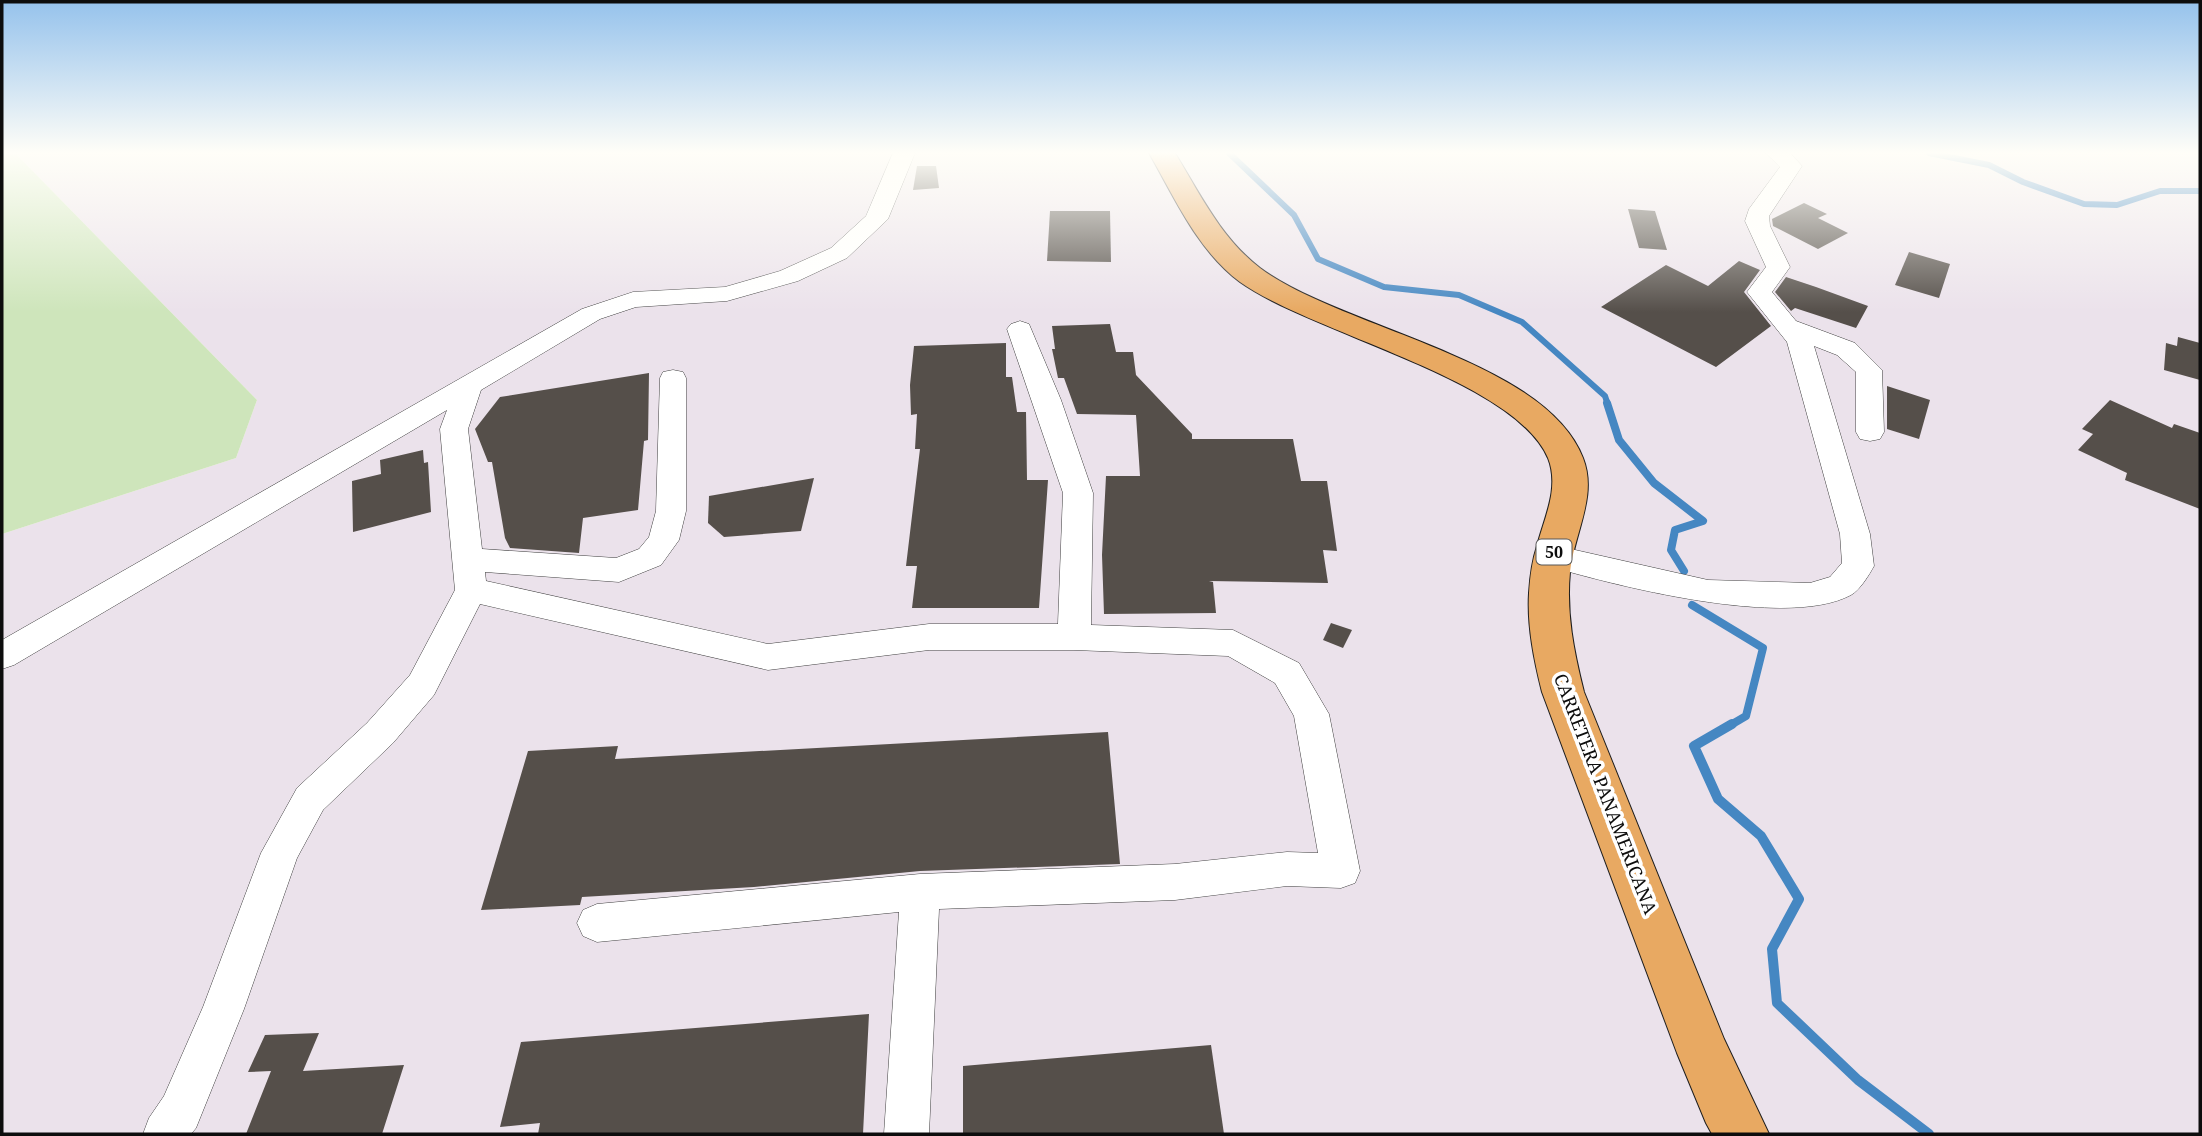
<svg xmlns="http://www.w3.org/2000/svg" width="2202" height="1136" font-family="'Noto Serif',serif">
	<rect width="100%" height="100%" fill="#fefcef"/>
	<path fill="#ebe2eb" d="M15 153H2200V1134H2V534L236 458 257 400Z"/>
	<path fill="#cee5bb" d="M2 153H15L257 400 236 458 2 534Z"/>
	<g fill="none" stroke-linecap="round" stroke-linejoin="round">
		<g stroke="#4587c2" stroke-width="6">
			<path d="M1229 153 1294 215 1318 259 1384 287 1459 295 1522 322 1605 396 1608 405"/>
			<path d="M1929 153 1989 165 2023 182 2084 204 2117 205 2160 191H2200"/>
		</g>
		<g stroke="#4587c2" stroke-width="8">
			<path d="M1607 403 1619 440 1654 483 1703 521 1675 530 1671 550 1684 571"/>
			<path d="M1692 605 1763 648 1746 716 1729 726"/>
		</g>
		<path stroke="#4587c2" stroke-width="10" d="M1732 724 1694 746 1718 799 1761 836 1799 899 1772 949 1777 1003 1858 1080 1929 1134"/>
	</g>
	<g fill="#554f4a">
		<path d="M917 166H936L939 188 913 190Z"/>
		<path d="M1804 203 1827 214 1818 218 1848 233 1818 249 1773 226 1772 219Z"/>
		<path d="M1628 209 1655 211 1667 250 1639 248Z"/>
		<path d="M1050 211H1110L1111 262 1047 261Z"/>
		<path d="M1909 252 1950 264 1939 298 1895 285Z"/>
		<path d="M1739 261 1760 270 1744 292 1771 326 1716 367 1601 307 1666 265 1708 286Z"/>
		<path d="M1786 277 1816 287 1868 306 1856 328 1795 308 1791 311 1775 292Z"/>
		<path d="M1110 324 1116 352H1133L1136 375 1192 434V439H1293L1301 481H1327L1337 551 1323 550 1328 583 1209 581 1213 582 1216 613 1104 614 1102 555 1106 476H1140L1136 415 1077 414 1064 378H1058L1052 349H1055L1052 326Z"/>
		<path d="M2178 337 2200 343V380L2164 370 2166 343 2177 346Z"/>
		<path d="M1006 343V377H1012L1017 412H1026L1027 480H1048L1039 608H912L917 566H906L920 449H915L917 414 911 415 910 385 914 346Z"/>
		<path d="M649 373 648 440 644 441 638 510 583 518 579 553 510 548 505 538 492 462H488L475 429 500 397Z"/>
		<path d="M1887 386 1930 400 1919 439 1887 429Z"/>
		<path d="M2110 400 2172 428 2174 424 2200 433V509L2125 480 2127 473 2078 450 2093 434 2082 429Z"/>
		<path d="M423 450 424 463 428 462 431 512 353 532 352 481 381 474 380 460Z"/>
		<path d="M814 478 801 531 724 537 708 523 709 496Z"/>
		<path d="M1331 623 1352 630 1343 648 1323 640Z"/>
		<path d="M1108 732 1120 864 920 871 754 887 582 897 580 905 481 910 528 751 618 746 615 759Z"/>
		<path d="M869 1014 863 1134H538L540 1123 500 1127 521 1042Z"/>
		<path d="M319 1033 303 1071 404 1065 382 1134H246L271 1071 248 1072 265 1035Z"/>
		<path d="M1211 1045 1224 1134H963V1066Z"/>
	</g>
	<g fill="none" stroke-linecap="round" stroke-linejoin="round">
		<g stroke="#404040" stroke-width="1">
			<g id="minor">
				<path d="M893 153H915L888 219 847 258 798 281 727 301 636 307 600 319 481 390 468 429 482 549 616 558 639 549 649 537 656 511 660 378 663 372 673 370 683 372 686 378V511L679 540 661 565 619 582 485 572 486 581 768 644 929 624H1058L1063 493 1007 329 1011 324 1020 321 1029 324 1061 400 1093 493 1091 625 1233 630 1299 663 1329 714 1360 871 1355 883 1341 888 1287 886 1175 900 939 909 929 1134H884L899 912 597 942 583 936 577 923 583 910 597 904 920 874 1175 864 1287 852 1318 853 1294 716 1275 683 1228 656 1074 650H929L768 670 480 604 434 695 393 743 323 810 297 858 244 1009 196 1128 191 1134H143L149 1118 164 1096 203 1007 261 853 297 788 367 723 410 675 455 590 440 429 447 410 14 665 2 669V640L582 309 633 292 725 287 780 271 831 248 866 216Z"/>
				<path d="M1766 153H1790L1802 166 1769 216 1770 226 1790 267 1772 292 1796 321 1855 343 1882 370 1884 432 1880 439 1870 441 1860 439 1856 432V372L1837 355 1814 346 1870 534 1874 566C1869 575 1860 590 1851 595 1786 630 1612 585 1542 564L1537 556 1542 548 1553 545 1708 580 1810 583 1830 577 1842 563 1840 534 1787 342 1747 292 1766 267 1745 221 1749 209 1780 167Z"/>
			</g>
		</g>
		<g stroke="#1e1e1e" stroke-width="2">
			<path id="highway" d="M1149 153H1175C1200 194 1221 238 1260 268 1342 329 1545 359 1583 458 1598 496 1574 533 1570 572 1566 613 1574 652 1584 692L1724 1039 1769 1134H1712L1706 1123 1677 1053 1542 692C1534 660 1527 626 1529 593 1530 577 1532 561 1537 546 1544 518 1560 488 1548 458 1514 379 1313 334 1240 282 1197 250 1175 198 1149 153Z"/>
		</g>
		<use href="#minor" fill="#fff" fill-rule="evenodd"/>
		<use href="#highway" fill="#e8a962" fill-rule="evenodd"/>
	</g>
	<linearGradient id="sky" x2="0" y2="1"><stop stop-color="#95c2ec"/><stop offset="0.49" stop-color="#fffef8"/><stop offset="1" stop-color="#fffef8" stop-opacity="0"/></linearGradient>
	<rect width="2202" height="312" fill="url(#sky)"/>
	<g text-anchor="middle" stroke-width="7" stroke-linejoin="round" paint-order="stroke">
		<rect fill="#fff" stroke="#565656" stroke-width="2" x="1536.5" y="539.5" width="35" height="25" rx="5"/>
		<g font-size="16" font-weight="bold" fill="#0d0d0d">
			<text x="1554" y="558">50</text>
		</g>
		<g font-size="18" fill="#0d0d0d" stroke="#fff">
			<text transform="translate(1605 794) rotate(69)" y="6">CARRETERA PANAMERICANA</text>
		</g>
	</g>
	<rect width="2202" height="1136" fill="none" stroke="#0d0d0d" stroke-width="7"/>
</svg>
